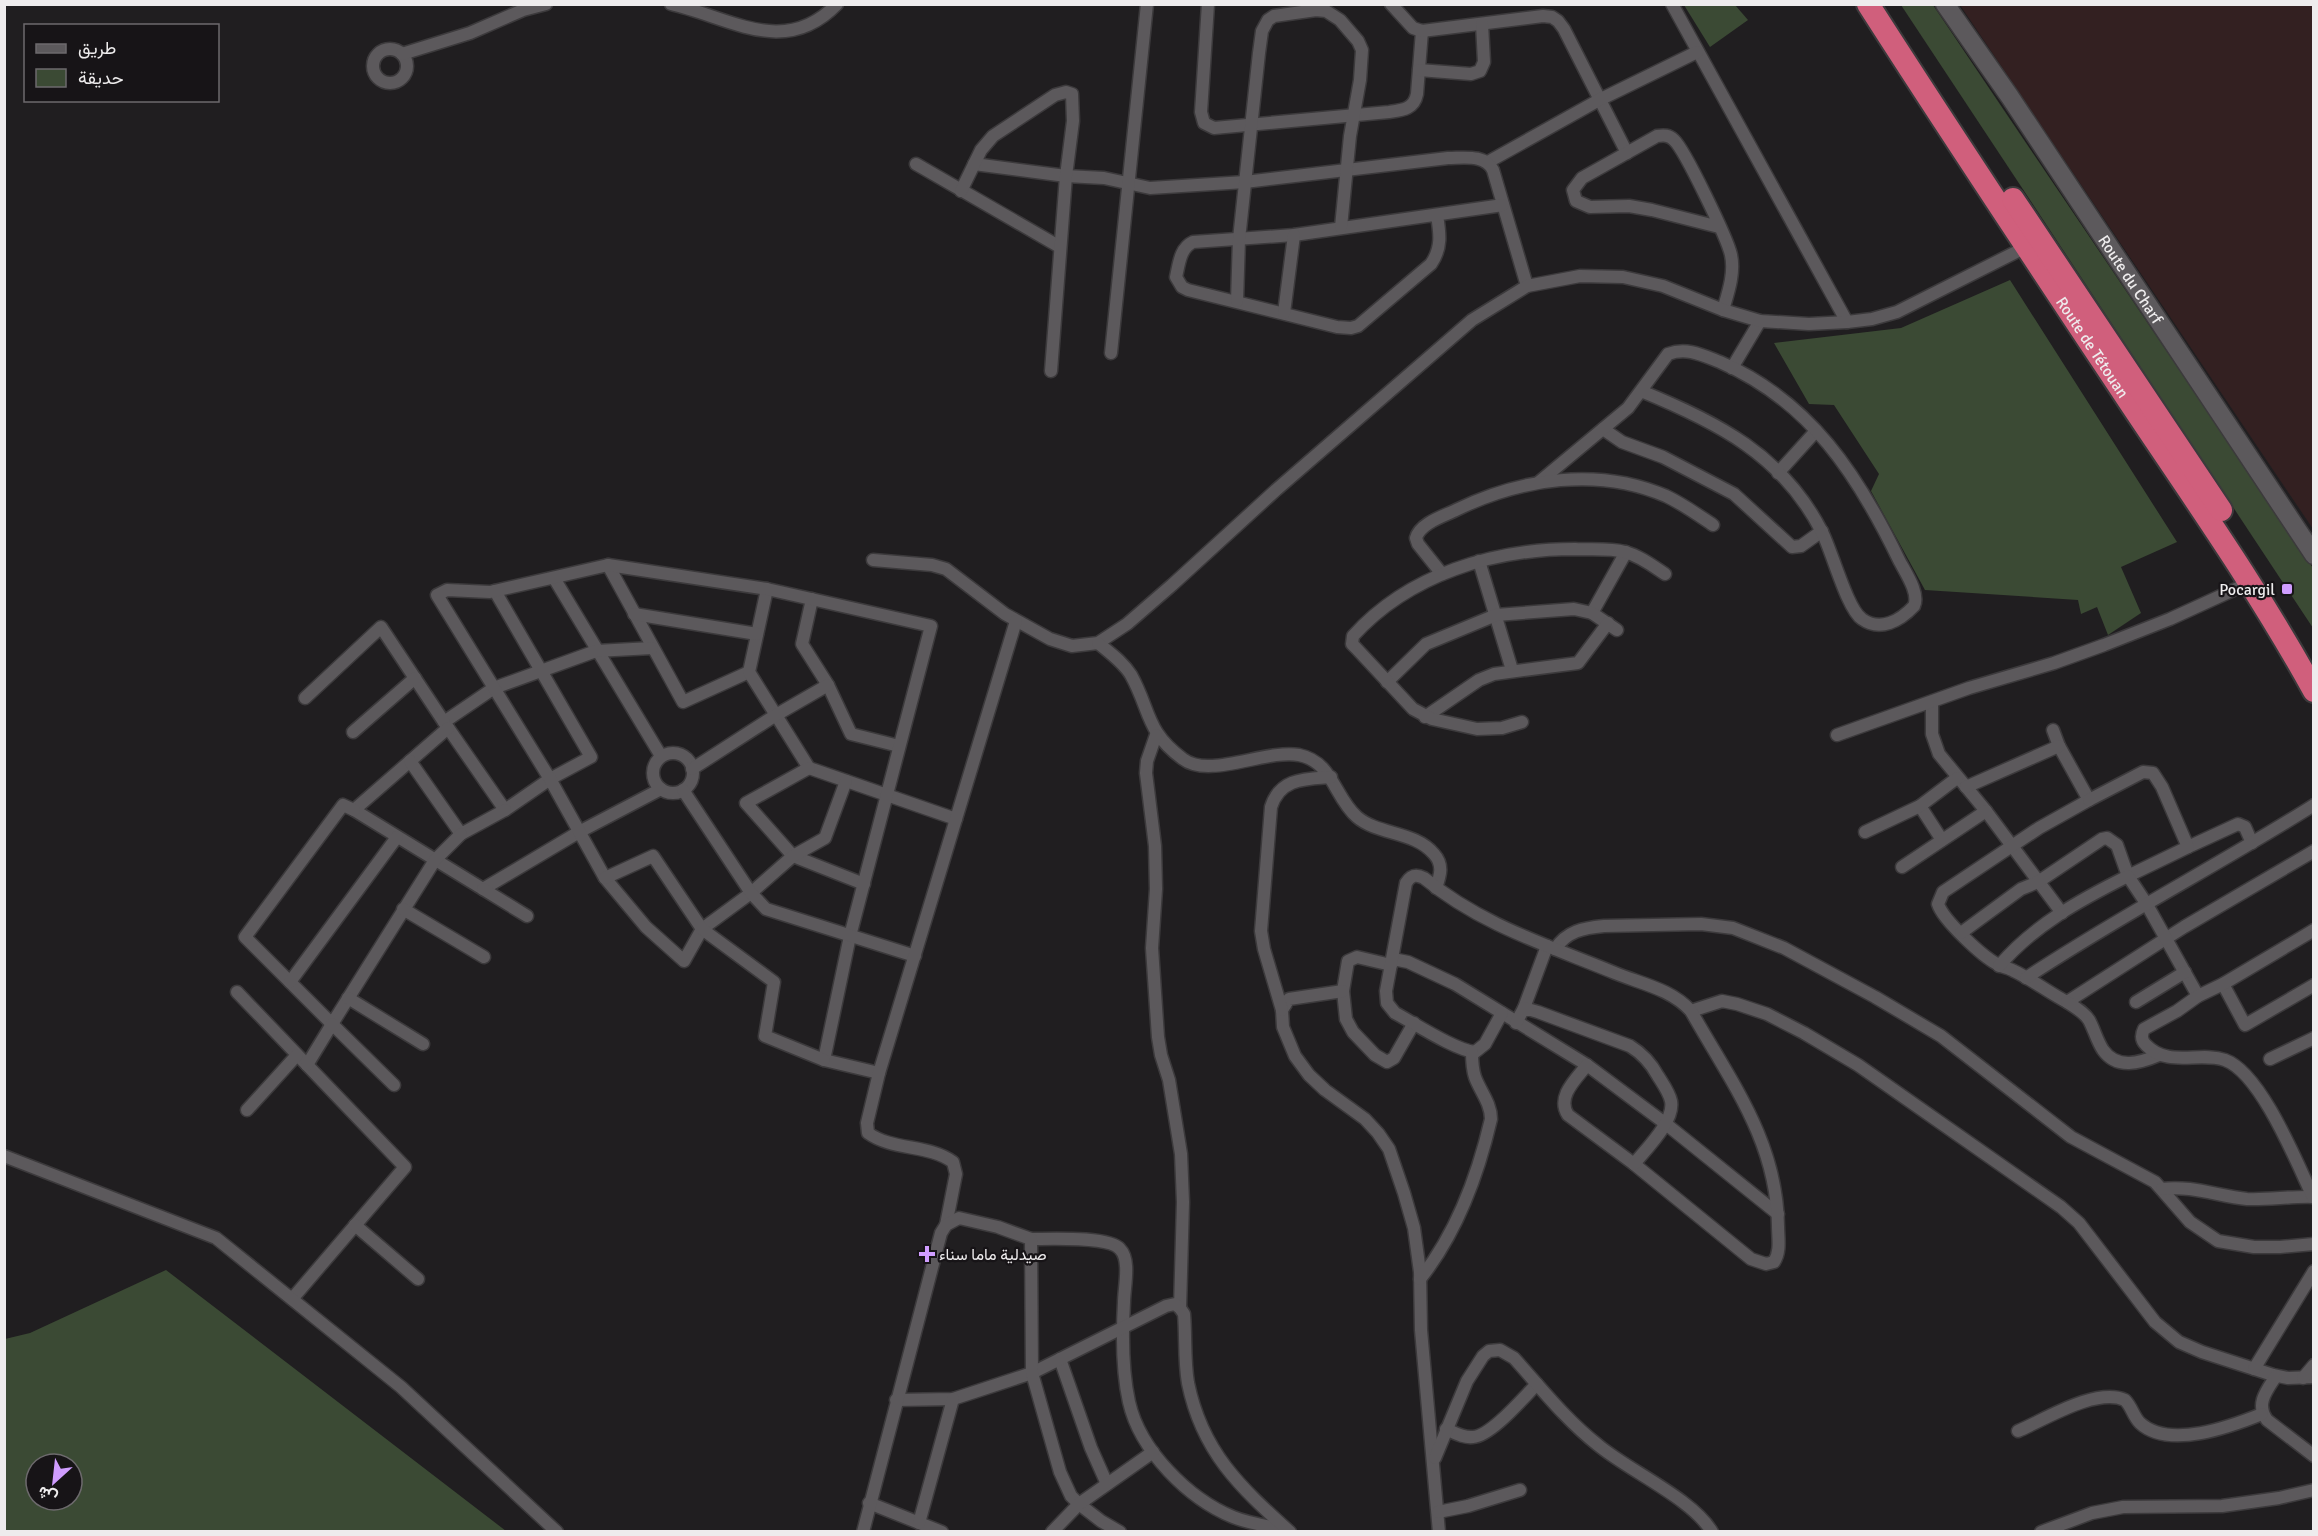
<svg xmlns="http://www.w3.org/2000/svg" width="2318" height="1536" font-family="Signika,Vazirmatn,sans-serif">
	<rect width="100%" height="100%" fill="#201e20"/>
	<path fill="#332021" d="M1960 5H2313V529Z"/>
	<g fill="#3b4a34" fill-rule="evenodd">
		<path d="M1684 5H1735L1748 20 1710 47Z"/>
		<path d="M1901 5H1933L2313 568V628Z"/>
		<path d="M2010 280 2177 542 2121 567 2141 613 2108 635 2097 607 2081 614 2078 600 1925 590 1871 491 1879 474 1834 405 1809 404 1774 343 1901 328Z"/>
		<path d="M166 1270 506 1531H5V1339L30 1333ZM36 1464H72V1500H36Z"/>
	</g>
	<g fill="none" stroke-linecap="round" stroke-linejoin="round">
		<g stroke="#3c3a3c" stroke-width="15">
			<g id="street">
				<path d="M671 4C731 18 785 58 837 4"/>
				<path d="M1208 4 1201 112 1204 123 1214 128 1389 112C1403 110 1414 109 1417 94L1422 31"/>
				<path d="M1391 4 1413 28 1422 31 1543 16 1552 17 1558 21 1564 29 1627 153"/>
				<path d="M1672 4 1847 322"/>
				<circle cx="390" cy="66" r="17"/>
				<path d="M402 54 470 33 523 10 546 4"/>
				<path d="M1419 70 1471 74 1480 71 1484 62 1482 24"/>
				<path d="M1488 162 1599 100 1697 52"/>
				<path d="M916 164 1060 247"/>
				<path d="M974 164 1066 176 1104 178 1150 188 1245 182 1448 158C1464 158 1485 154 1493 170L1527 286"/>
				<path d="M961 191 981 150 993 136 1055 95 1066 92 1072 94 1073 121 1066 176 1051 371"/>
				<path d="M1437 215C1440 234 1442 248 1431 264L1358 326 1351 328 1337 327 1188 290 1182 287 1176 277C1179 264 1180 248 1193 242L1294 235 1503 205"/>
				<path d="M1719 227 1652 210 1629 206 1590 207 1576 201 1573 190 1582 178 1657 136C1664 135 1669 135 1674 140 1685 150 1728 240 1731 255 1735 273 1728 293 1723 310"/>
				<path d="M1237 301 1239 239 1259 53 1262 31 1268 20 1274 16 1316 10 1326 11 1340 20 1358 41 1362 50 1360 80 1350 136 1341 227"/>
				<path d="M1284 313 1294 235"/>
				<path d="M1111 353 1147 4"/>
				<path d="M1732 368 1760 321"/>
				<path d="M1603 429 1622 442 1663 457 1734 494 1792 547 1801 546 1822 531"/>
				<path d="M1778 473 1816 431"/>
				<path d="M1539 482 1628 408 1668 354C1687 347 1702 355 1720 362 1810 401 1858 475 1899 560 1905 572 1920 593 1914 606 1900 621 1880 632 1862 619 1847 609 1832 551 1822 532 1783 455 1717 422 1641 391"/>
				<path d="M873 560 932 565 946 569 1005 614 1050 639 1072 646 1098 643 1127 624 1172 585 1276 490 1472 320 1527 286 1580 276 1623 277 1663 286 1723 310 1760 321 1809 324 1847 322 1872 319 1897 312 2026 247"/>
				<path d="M1479 561 1512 670"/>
				<path d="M608 565 683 702 749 672"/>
				<path d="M1442 574 1418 544 1416 538C1420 523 1444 516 1456 510 1521 478 1599 467 1666 496 1683 504 1698 515 1713 525"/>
				<path d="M554 578 661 756"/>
				<path d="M767 589 749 672 809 768 956 819"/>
				<path d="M495 591 591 757 550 779 505 810 444 722 494 688 596 651 652 648"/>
				<path d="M812 599 802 644 828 685 851 734 899 746"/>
				<path d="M1592 613 1626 552"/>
				<path d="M634 614 757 634"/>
				<path d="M1098 643C1110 653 1123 662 1131 675 1151 711 1145 731 1183 759 1209 779 1266 749 1299 755 1333 762 1334 797 1357 817 1378 835 1415 831 1434 854 1444 865 1440 876 1436 888"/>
				<path d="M1387 682 1426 644 1496 615 1574 609 1592 613 1617 630"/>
				<path d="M305 698 381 627 444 722"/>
				<path d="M1932 703V734L1939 754 1986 811 2062 913"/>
				<path d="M1425 717 1479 680 1494 674 1578 663 1608 623"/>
				<path d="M1522 722 1502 728 1477 729 1432 719 1413 709 1356 648 1352 644 1353 636C1409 574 1494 549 1575 549 1592 550 1610 548 1625 552 1640 556 1653 566 1665 574"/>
				<path d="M448 728 354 810 483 889 579 832 661 789"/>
				<path d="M2053 730 2059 746 2089 800 2039 828 1943 892 1938 904C1943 920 1982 956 1997 964 2002 967 2009 968 2014 971 2033 980 2048 992 2067 1002L2184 927 2314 851"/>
				<path d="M353 732 415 678"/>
				<path d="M1156 735 1147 761 1146 773 1155 846 1156 889 1152 948 1158 1037 1161 1055 1169 1080 1181 1154 1183 1202 1180 1308"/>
				<path d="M1837 735 1969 688 2054 663 2104 645 2170 619 2251 582"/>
				<circle cx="673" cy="773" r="20"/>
				<path d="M410 761 461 834 505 810"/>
				<path d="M809 768 746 803 793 856 864 884"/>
				<path d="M692 769 776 715 828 685"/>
				<path d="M846 781 825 838 793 856 751 893 702 929 684 961 646 927 605 878 550 779 437 595 447 590 490 592 608 565 767 589 931 626 850 936 824 1060 879 1073"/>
				<path d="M1966 787 2059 746"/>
				<path d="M683 790 751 893 766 909 915 956"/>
				<path d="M1920 806 1942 840"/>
				<path d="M354 810 343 805 245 937 332 1024 435 860 461 834"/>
				<path d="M1865 832 1920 806 1957 778"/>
				<path d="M2188 847 2238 824 2245 827 2252 843"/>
				<path d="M1902 867 1986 811"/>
				<path d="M605 878 653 856 702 929 774 982 765 1036 824 1060"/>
				<path d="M483 889 527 916"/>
				<path d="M403 909 484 957"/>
				<path d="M1961 933 2021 889 2038 882 2102 839 2107 838 2117 845 2128 876 2188 847 2162 787 2153 773 2143 772 2089 800"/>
				<path d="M1555 949C1567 931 1583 928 1604 926L1701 924 1733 928 1784 948 1875 997 1941 1036 2071 1137 2155 1182 2190 1222 2218 1241 2254 1247H2280L2314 1244"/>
				<path d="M1393 959 1408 962 1455 984 1587 1065 1666 1124 1778 1214"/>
				<path d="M1391 965 1357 957 1348 961 1343 991 1346 1019 1353 1032 1375 1055 1387 1062 1394 1058 1414 1023"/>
				<path d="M1999 966C2034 925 2080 900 2128 876L2146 903 2198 996"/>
				<path d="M2026 978C2119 916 2219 865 2314 805"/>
				<path d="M290 982 397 837"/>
				<path d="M2223 984 2245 1025 2314 985"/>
				<path d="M1343 991 1289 999 1282 1010 1283 1027 1295 1056 1309 1075 1325 1090 1365 1119 1378 1133 1389 1149 1404 1193 1414 1228 1420 1272 1421 1330 1439 1532"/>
				<path d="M237 992 405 1167 292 1299"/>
				<path d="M348 998 423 1044"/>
				<path d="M2067 1002C2075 1007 2084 1012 2089 1020 2094 1029 2097 1041 2103 1050 2117 1070 2140 1063 2159 1055"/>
				<path d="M2136 1002 2185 972"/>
				<path d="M1524 1008 1547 946"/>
				<path d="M1282 1010 1264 949 1261 931 1271 807C1280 778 1305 779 1331 777"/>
				<path d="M1691 1011 1722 1001 1737 1004 1767 1014 1804 1033 1858 1065 2061 1207 2079 1223 2155 1322 2179 1342 2202 1352 2273 1375 2288 1378 2314 1377"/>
				<path d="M1502 1013 1485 1044 1475 1052C1455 1050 1414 1023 1395 1013L1387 1003 1386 991 1406 883C1411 875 1416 874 1424 878 1481 925 1547 945 1615 973 1642 984 1671 989 1691 1011 1731 1082 1777 1141 1778 1226 1778 1238 1781 1251 1774 1262L1766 1264 1751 1259 1634 1164 1568 1115C1556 1097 1576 1079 1587 1065"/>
				<path d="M1516 1023 1524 1008 1538 1012 1630 1046C1643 1054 1651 1063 1658 1076 1663 1084 1669 1092 1671 1101 1675 1121 1646 1149 1634 1164"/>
				<path d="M2270 1059 2314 1038"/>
				<path d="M307 1065 332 1024 394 1085"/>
				<path d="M247 1110 297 1055"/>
				<path d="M4 1156 216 1238 401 1387 557 1532"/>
				<path d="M2162 1189C2191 1185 2218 1196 2247 1199 2269 1200 2291 1196 2314 1197"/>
				<path d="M2313 1197C2297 1163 2261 1073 2225 1060 2199 1051 2168 1068 2146 1045 2141 1040 2141 1035 2144 1029L2177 1011 2198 996 2223 984 2314 930"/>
				<path d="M355 1225 418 1279"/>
				<path d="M946 1225 956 1174 953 1162C929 1144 893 1151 868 1133L867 1123 879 1073 1016 621"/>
				<path d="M1031 1239C1050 1239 1109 1236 1120 1249 1131 1260 1124 1288 1124 1302 1122 1336 1122 1370 1129 1402 1140 1451 1189 1499 1233 1517 1250 1524 1269 1526 1287 1530"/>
				<path d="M1420 1279C1456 1234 1478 1175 1491 1119 1491 1103 1480 1091 1475 1077 1472 1068 1472 1060 1472 1052"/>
				<path d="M1060 1359 1091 1448 1107 1484"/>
				<path d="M2254 1369 2314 1271"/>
				<path d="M2276 1376C2267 1390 2255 1404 2267 1420L2314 1456"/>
				<path d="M2303 1378 2314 1365"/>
				<path d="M896 1400 953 1399 1032 1373 1166 1306 1175 1304 1180 1308 1184 1314C1186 1337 1184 1360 1188 1383 1202 1452 1240 1487 1290 1532"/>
				<path d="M1446 1429C1455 1433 1463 1438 1473 1437 1491 1436 1523 1398 1537 1384"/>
				<path d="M2018 1431C2044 1420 2096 1387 2125 1400 2132 1407 2133 1416 2140 1423 2169 1450 2232 1426 2262 1414"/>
				<path d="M1435 1458 1467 1381 1483 1356 1489 1351 1500 1350 1514 1358C1541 1388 1566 1420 1598 1445 1629 1471 1693 1499 1712 1532"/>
				<path d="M869 1503 942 1532"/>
				<path d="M1438 1512 1468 1506 1520 1490"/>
				<path d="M919 1523 953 1399"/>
				<path d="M863 1532 941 1233 946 1225 959 1218 998 1227 1031 1239 1032 1373 1060 1472 1071 1496 1079 1504 1101 1521 1120 1532"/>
				<path d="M1052 1532 1079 1504 1153 1452"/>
				<path d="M2041 1532 2092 1513 2123 1507 2222 1506 2279 1498 2314 1490"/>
			</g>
		</g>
		<g stroke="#3c3a3c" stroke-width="21">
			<g id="secondary">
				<path id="s1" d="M1945 4 2010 97 2314 555"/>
			</g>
		</g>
		<g stroke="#3c3a3c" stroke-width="26">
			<g id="highway">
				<path id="s2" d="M1868 4C1953 137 2041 269 2128 400 2192 496 2258 589 2314 691"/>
				<path d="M2013 199 2221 510"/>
			</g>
		</g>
		<use href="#street" stroke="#5c595c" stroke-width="12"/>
		<use href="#secondary" stroke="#5c595c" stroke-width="18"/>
		<use href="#highway" stroke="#d05f7c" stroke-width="22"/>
	</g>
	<g fill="#d09dff" stroke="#171417" stroke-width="2">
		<rect x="2281" y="583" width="12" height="12" rx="3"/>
		<path d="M924 1245h6v6h6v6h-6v6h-6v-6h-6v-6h6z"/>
	</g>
	<g text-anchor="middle" stroke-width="4.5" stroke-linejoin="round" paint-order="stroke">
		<g font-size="16" fill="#eeeced" stroke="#171417">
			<text dy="6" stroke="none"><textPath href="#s1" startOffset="332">Route du Charf</textPath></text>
			<text dy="6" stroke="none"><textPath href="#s2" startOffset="410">Route de Tétouan</textPath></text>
		</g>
		<g font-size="16" fill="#eeeced" stroke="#171417" text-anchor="end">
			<text x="2275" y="595">Pocargil</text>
			<text x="939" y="1260" text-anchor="start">صيدلية ماما سناء</text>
		</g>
	</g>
	<rect width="2318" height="1536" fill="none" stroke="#eeeced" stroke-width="12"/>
	<rect x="24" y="24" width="195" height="78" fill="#171417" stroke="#6d6a6d" stroke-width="1.5"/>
	<rect x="36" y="44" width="30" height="9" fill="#5c595c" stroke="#6d6a6d" stroke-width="1.5"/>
	<text x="78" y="54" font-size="18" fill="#eeeced">طريق</text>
	<rect x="36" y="69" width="30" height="18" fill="#3b4a34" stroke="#6d6a6d" stroke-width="1.5"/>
	<text x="78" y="84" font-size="18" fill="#eeeced">حديقة</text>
	<g transform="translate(54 1482) rotate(207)"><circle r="28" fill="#171417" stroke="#6d6a6d" stroke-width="1.5"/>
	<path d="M0-4.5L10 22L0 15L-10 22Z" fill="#d09dff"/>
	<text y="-9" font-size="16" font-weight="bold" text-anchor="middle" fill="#eeeced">ش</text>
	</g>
</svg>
